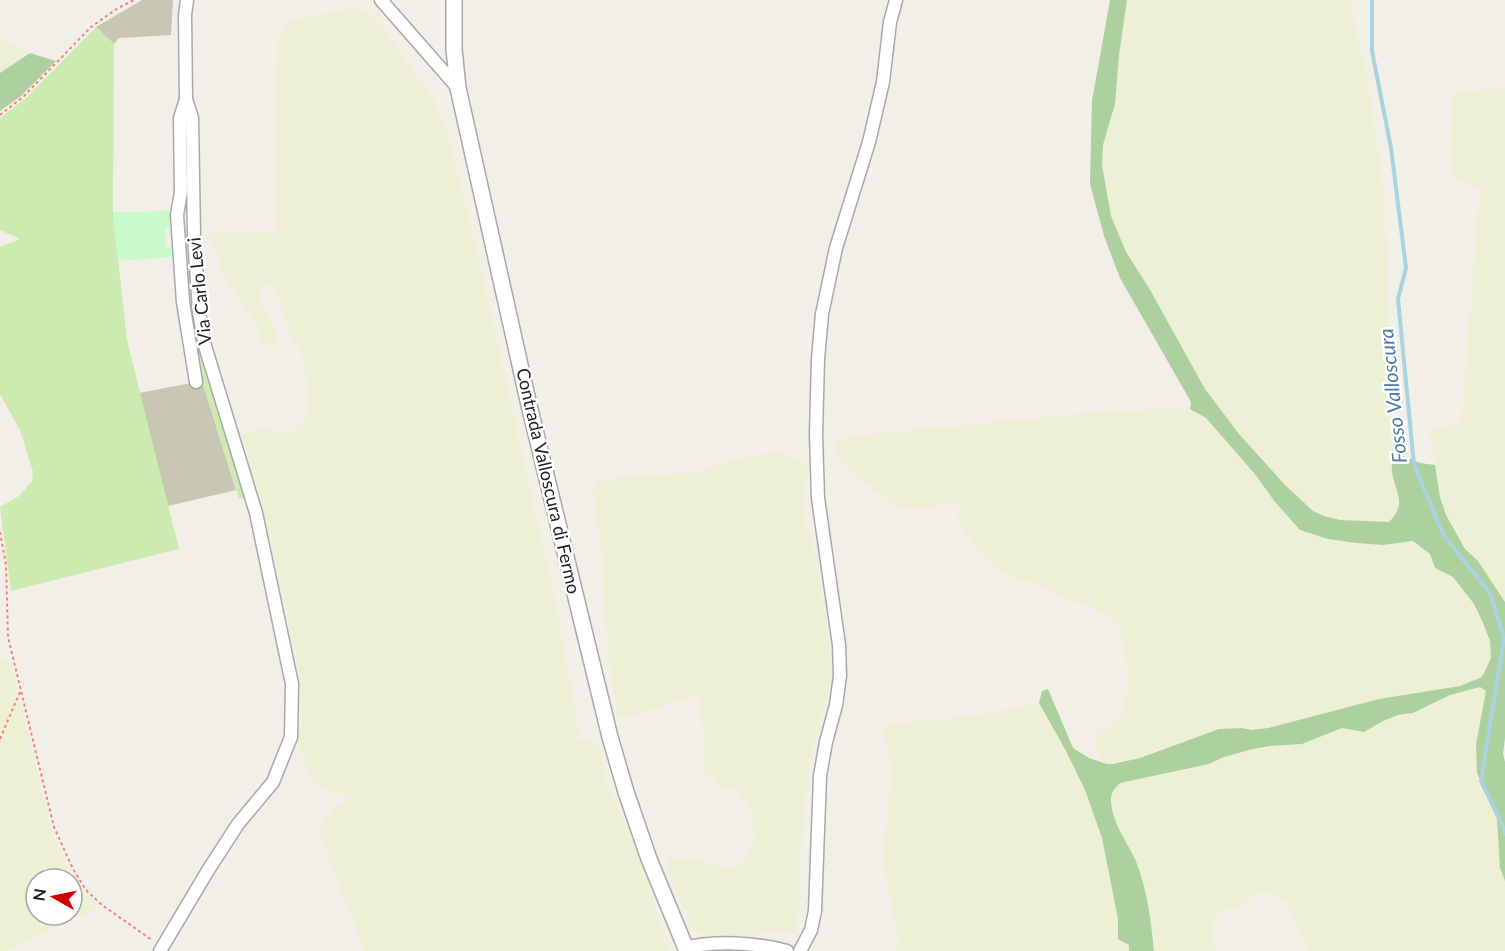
<svg xmlns="http://www.w3.org/2000/svg" width="1505" height="951" font-family="Lato,sans-serif">
	<rect width="100%" height="100%" fill="#f2efe9"/>
	<g fill="#c7c7b4">
		<path d="M142 0H173L171 35 119 38 114 44 96 27Z"/>
		<path d="M202 381 236 490 168 506 139 393Z"/>
	</g>
	<g fill="#eef0d5" fill-rule="evenodd">
		<path d="M1127 0H1353V14L1358 43 1367 76 1384 191 1389 316V423L1394 440 1391 471 1400 503 1397 514 1389 522 1340 520 1324 516 1313 511 1285 485 1239 434 1205 389 1149 288 1126 252 1111 217 1102 165 1103 145 1115 104 1119 55Z"/>
		<path d="M358 7 375 17 381 24 422 84 432 95 447 132 476 246 556 605 579 733 575 741H595L599 746 608 790 628 830 638 856 663 934 671 951H364L319 833 324 819 338 804 356 796 329 791 317 785 308 771 297 741 302 724V699L298 667 273 548 242 436 249 431 261 429 291 432 301 425 310 410 308 384 302 355 289 331 276 291 271 285 265 284 262 287 259 296 260 304 268 313 278 332 277 343 265 347 260 340 258 332 252 319 221 271 219 258 210 242 209 235 211 232 277 231 278 35 288 23 299 19Z"/>
		<path d="M0 40 30 53 0 73Z"/>
		<path d="M1505 88V602L1478 561 1465 549 1446 515 1440 497 1429 428 1461 424 1480 189 1454 179 1450 164 1453 92Z"/>
		<path d="M1177 408 1190 409 1206 418 1254 473 1275 502 1300 530 1328 539 1356 543 1383 545 1413 541 1430 554 1435 568 1453 577 1466 592 1483 623 1490 641 1491 658 1482 677 1460 686 1431 692 1379 699 1293 721 1284 725 1252 730 1241 728 1219 729 1140 758 1113 764H1107L1100 760 1097 754 1095 746 1098 735 1114 723 1123 711 1128 683 1125 648 1119 628 1108 615 1090 605 1075 602 1036 584 1014 578 1003 572 978 551 957 522 961 503 916 509 901 507 889 501 845 467 839 459 836 451 837 443 841 440 850 436 1097 412Z"/>
		<path d="M778 452 803 460 808 470 802 515 812 538 827 627 832 681 824 705 809 765 802 828 801 888 796 932 792 934 781 933 769 930 752 937 703 934 693 930 690 925 666 865 668 860 672 858H690L723 867 735 866 744 860 754 843 753 817 739 791 718 786 713 776 707 774 704 769 701 702 698 698 693 696 626 718 618 717 608 658 602 557 593 489 596 483 606 479 645 475 691 473 743 457Z"/>
		<path d="M3 661 11 662 51 830 69 871 84 892 99 907 8 951H0V662ZM36 879H72V915H36Z"/>
		<path d="M1480 687 1486 691 1476 744 1477 773 1479 788 1485 793 1497 819 1498 830 1500 868 1505 881V951H1307L1293 914 1285 900 1276 895 1265 893 1256 895 1241 905 1220 913 1214 919 1212 929 1215 951H1154L1148 911 1141 875 1118 828 1112 806 1111 797 1114 789 1120 783 1209 764 1224 757 1253 749 1269 746 1302 744 1342 728 1364 732 1383 721 1398 715 1413 713 1450 695Z"/>
		<path d="M1039 703 1066 751 1085 790 1102 838 1118 919V938L1130 945 1129 951H896L898 939 883 858 890 790V763L888 747 882 731 883 725 979 715Z"/>
	</g>
	<g fill="#cdebb0">
		<path d="M96 27 114 44 113 212 127 340 179 549 11 591 0 507 19 496 32 481 33 472 20 430 0 394V247L20 239 0 230V118L26 98Z"/>
		<path d="M188 238 192 253 196 313 246 500 239 498 202 381 188 301Z"/>
	</g>
	<g fill="#add19e">
		<path d="M1110 0H1127L1119 55 1115 104 1103 145 1102 165 1111 216 1126 252 1149 288 1205 389 1239 434 1285 485 1313 511 1324 516 1340 520 1389 522C1408 503 1395 493 1392 472 1391 466 1393 459 1393 452L1420 463 1435 465 1440 497 1446 515 1465 549 1478 561 1505 602V738L1503 754 1505 762V881L1500 868 1497 819 1477 773 1476 744 1486 691 1480 687 1450 695 1413 713 1398 715 1383 721 1364 732 1342 728 1302 744 1269 746 1253 749 1224 757 1209 764 1120 783C1115 788 1111 792 1111 799 1111 821 1126 840 1135 859 1147 887 1151 921 1154 951H1129V945L1118 939V919L1102 838 1085 790 1066 751 1039 703 1042 691 1048 689 1073 748 1089 758 1107 764H1113L1140 758 1219 729 1241 728 1252 730 1268 728 1379 699 1460 686 1482 677 1491 658 1490 641 1483 623 1474 604 1453 577 1435 568 1430 554 1413 541 1383 545 1356 543 1328 539 1300 530 1275 502 1254 473 1206 418 1190 409 1191 402 1120 278 1104 236 1090 184 1092 101Z"/>
		<path d="M30 53 56 61 21 96 0 111V73Z"/>
	</g>
	<path fill="#c8facc" d="M170 211 171 227 165 228 166 247H172L173 257 118 261 113 212Z"/>
	<g fill="none" stroke-linecap="round" stroke-linejoin="round">
		<path stroke="#aad3df" stroke-width="4" d="M1372 0V51L1391 148 1406 268 1398 299 1414 465 1443 534 1490 593 1504 638 1481 781 1502 824 1505 834"/>
		<g stroke="#a9a9a9" stroke-width="15">
			<g id="minor">
				<path d="M381 0 458 88"/>
				<path d="M186 99 180 118 181 192 177 215 183 302 196 382"/>
				<path d="M685 948C715 940 757 943 787 951"/>
				<path d="M160 951 207 872 238 824 273 782 291 737 292 684 256 513 205 346 199 312 194 236 192 118 186 99 185 15 187 0"/>
				<path d="M800 951 811 930 815 911 820 776 826 742 836 705 840 676 839 645 818 498 816 434 818 359 822 314 836 248 869 142 883 82 890 22 896 0"/>
			</g>
		</g>
		<g stroke="#a9a9a9" stroke-width="18">
			<path id="tertiary" d="M454 0V49L458 88 529 405 610 737 626 792 649 859 687 951"/>
		</g>
		<g stroke="#fa8072" stroke-width="2" stroke-dasharray="3 3" stroke-linecap="butt">
			<path d="M0 115 23 97 91 27 118 8 134 0"/>
			<path d="M0 532 6 565 8 637 54 827 73 869 86 890 102 905 152 940"/>
			<path d="M0 739 20 692"/>
		</g>
		<use href="#minor" stroke="#fff" stroke-width="12"/>
		<use href="#tertiary" stroke="#fff" stroke-width="15"/>
	</g>
	<g text-anchor="middle" stroke-width="5" stroke-linejoin="round" paint-order="stroke">
		<g font-size="18" fill="#222" stroke="#fff">
			<text transform="translate(200 291) rotate(-96)" y="6">Via Carlo Levi</text>
			<text transform="translate(548 481) rotate(77)" y="6">Contrada Valloscura di Fermo</text>
		</g>
		<g font-size="20" font-style="italic" fill="#4a7aab" stroke="#fff">
			<text transform="translate(1393 396) rotate(-96)" y="7">Fosso Valloscura</text>
		</g>
	</g>
	<g transform="translate(54 897) rotate(279)"><circle r="28" fill="#ffffff" stroke="#a7a7a7" stroke-width="1.5"/>
	<path d="M0-4.5L10 22L0 15L-10 22Z" fill="#d40000"/>
	<text y="-9" font-size="16" font-weight="bold" text-anchor="middle" fill="#222222">N</text>
	</g>
</svg>
